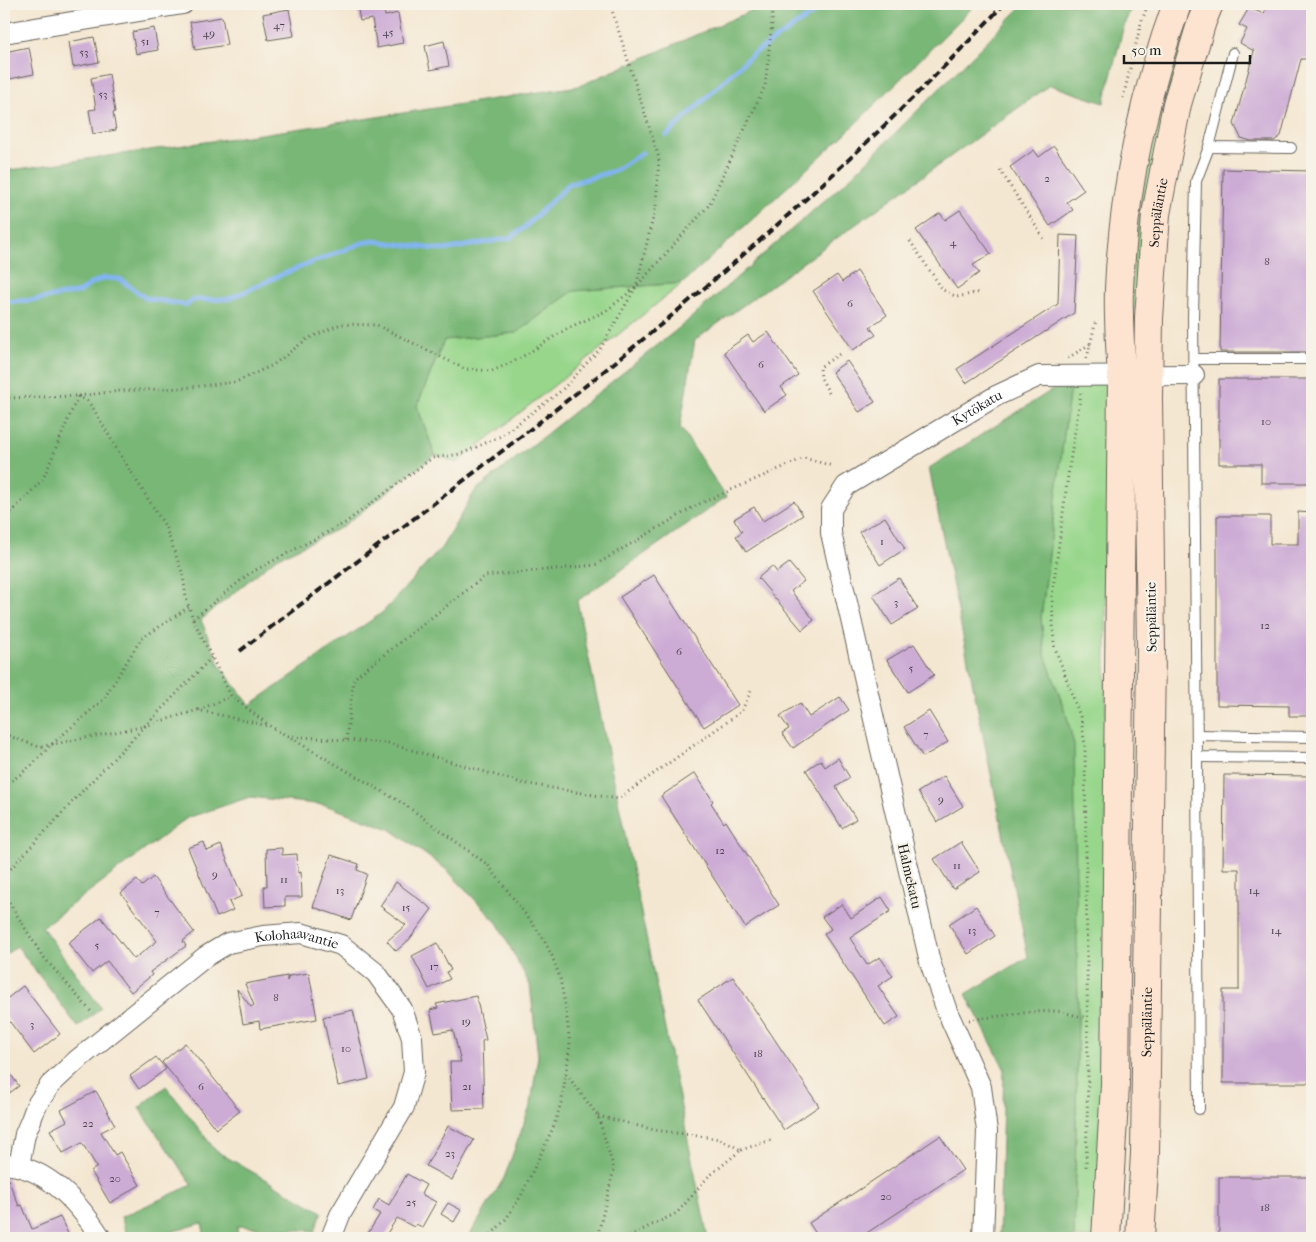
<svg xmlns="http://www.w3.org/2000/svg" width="1316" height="1242" font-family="'IM FELL French Canon',serif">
	<rect width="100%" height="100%" fill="#f7f3e8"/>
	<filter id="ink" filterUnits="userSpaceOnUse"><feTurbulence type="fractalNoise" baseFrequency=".02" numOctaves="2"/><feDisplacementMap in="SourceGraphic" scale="10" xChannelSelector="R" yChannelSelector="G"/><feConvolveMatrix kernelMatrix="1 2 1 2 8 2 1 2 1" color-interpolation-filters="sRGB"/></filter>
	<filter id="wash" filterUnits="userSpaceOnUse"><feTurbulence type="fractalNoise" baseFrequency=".0096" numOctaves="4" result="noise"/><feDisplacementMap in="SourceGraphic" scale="20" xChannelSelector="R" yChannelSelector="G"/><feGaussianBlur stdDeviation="1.12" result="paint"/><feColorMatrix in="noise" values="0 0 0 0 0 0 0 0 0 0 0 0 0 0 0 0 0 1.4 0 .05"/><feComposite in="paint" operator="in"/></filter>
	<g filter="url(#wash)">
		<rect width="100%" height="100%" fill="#f4e7d1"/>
		<g fill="#97d68b" stroke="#5a7954">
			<path d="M1188 4H1199L1137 309H1128L1148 138Z"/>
			<path d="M683 283 457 463 435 455 417 406 444 340 516 333 573 291Z"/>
			<path d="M1071 378 1106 379 1109 397 1106 427 1108 504 1106 596V1027L1096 1238H1074L1078 1010 1067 717 1045 655 1041 618Z"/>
		</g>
		<g fill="#79b777" stroke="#4a6a4a">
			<path d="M759 4H976L846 133 683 283 573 291 516 333 444 340 417 406 435 455 342 527 275 559 201 620 220 666 250 705 383 612 442 547 475 491 684 324 849 179 1024 4H1133L1124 25 1104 103 1050 85 695 340 680 427 726 497 577 601 708 1238H468L504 1178 531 1104 538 1056 530 985 498 924 447 870 390 829 325 805 250 797 187 818 42 927 101 1008 78 1027 17 946 4 956V171L344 122 579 86 753 10Z"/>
			<path d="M1071 378 1041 618 1045 655 1067 717 1074 745 1078 1010 1074 1238H999L1004 1068 966 994 1028 957 929 468Z"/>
			<path d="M166 1086 216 1151 322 1212 315 1231 237 1226 238 1238H205L202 1223 151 1238H128L121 1217 192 1185 139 1108Z"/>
		</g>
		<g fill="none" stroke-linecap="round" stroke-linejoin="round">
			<g stroke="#82b4ef" stroke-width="5">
				<path d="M667 135 749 57 827 4"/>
				<path d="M4 302 35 300 80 292 92 283 104 278 120 279 145 298 186 305 194 300 229 299 283 274 362 243 374 241 444 250 510 238 525 227 569 184 614 171 642 153"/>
			</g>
		</g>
		<g id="blocks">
			<g fill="#ccabd5">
				<path d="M357 4H383L385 16 398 13 403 43 377 48 372 19 360 21Z"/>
				<path d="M1267 4H1312V59H1301L1281 136 1274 141H1251L1241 138 1234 124 1254 51 1240 43 1247 29 1239 25 1249 8 1264 14Z"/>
				<path d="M289 9 294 36 268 40 263 14Z"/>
				<path d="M222 17 227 45 195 50 190 22Z"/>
				<path d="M154 28 158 50 136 54 132 32Z"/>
				<path d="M94 37 99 62 73 67 69 42Z"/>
				<path d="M444 41 449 66 430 70 425 46Z"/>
				<path d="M29 47 34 74 5 80 4 52Z"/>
				<path d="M109 74 115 112 113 113 116 130 93 134 89 110 96 109 91 78Z"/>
				<path d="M1054 146 1084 190 1067 202 1073 210 1050 226 1010 167 1034 150 1039 157Z"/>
				<path d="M1223 169 1312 171V352H1220Z"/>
				<path d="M960 210 991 254 973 265 979 273 957 289 916 230 940 213 945 220Z"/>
				<path d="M1060 235 1078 236 1074 313 966 383 957 369 1058 304Z"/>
				<path d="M857 271 887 315 870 327 876 335 853 350 813 291 837 275 842 282Z"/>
				<path d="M768 332 798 375 781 387 787 395 764 411 724 352 748 335 753 342Z"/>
				<path d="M847 361 875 402 859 412 832 372Z"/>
				<path d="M1219 379H1312V483H1261V464H1219Z"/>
				<path d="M794 501 803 515 746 552 736 536 742 532 734 519 754 507 763 521Z"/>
				<path d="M1298 512 1312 513V716H1289V706L1217 705V516H1270V544H1298Z"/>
				<path d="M885 517 905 549 880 565 859 532Z"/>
				<path d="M789 563 804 581 791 591 814 620 802 630 758 578 772 566 777 572Z"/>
				<path d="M654 575 738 705 704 727 620 597Z"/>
				<path d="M899 578 918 609 892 625 873 595Z"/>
				<path d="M914 644 934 675 908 692 887 660Z"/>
				<path d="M840 697 849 710 793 748 782 733 789 729 780 716 800 703 809 717Z"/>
				<path d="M929 711 948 742 923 757 904 727Z"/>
				<path d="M838 758 850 778 836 787 856 819 842 828 806 770 821 760 825 767Z"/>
				<path d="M695 773 713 801 711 803 724 823 726 821 779 905 745 927 661 796Z"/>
				<path d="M1224 775 1312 776V1083H1223V990H1239V869H1223Z"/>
				<path d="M944 776 963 806 937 822 918 792Z"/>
				<path d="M204 842 207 851 221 845 242 896 229 902 233 910 217 917 188 848Z"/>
				<path d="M961 842 980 872 953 889 934 859Z"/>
				<path d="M282 848V855L297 854 298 873 301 872 302 897H285V906L265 907 264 886H267L266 849Z"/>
				<path d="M331 855 359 864 357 870 367 874 351 920 313 907Z"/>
				<path d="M153 877 194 932 183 941 186 946 150 972 152 975 131 992 107 961 92 973 68 943 101 917 134 959 157 941 121 893 137 880 142 886Z"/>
				<path d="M396 882 432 909 409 940 396 951 387 941 406 925 380 906Z"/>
				<path d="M882 897 891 911 850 938 867 965 880 957 893 976 878 986 899 1017 885 1026 824 934 831 929 822 917 842 904 851 918Z"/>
				<path d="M976 906 995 936 968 954 949 924Z"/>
				<path d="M437 943 451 970 446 972 450 979 429 989 412 956Z"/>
				<path d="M309 973 317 1019 260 1029 259 1021 243 1024 237 989 251 1007 254 1005 245 984 287 976V981L289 976Z"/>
				<path d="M733 977 819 1106 784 1130 698 1000Z"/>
				<path d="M23 986 60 1034 34 1054 4 1014V1001Z"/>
				<path d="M476 996 486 1040 482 1041 484 1109 452 1110 450 1062H461L453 1030 435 1033 430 1010 438 1008 436 1004Z"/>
				<path d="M353 1010 369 1079 338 1086 323 1017Z"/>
				<path d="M185 1043 240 1111 216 1129 162 1062Z"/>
				<path d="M156 1057 166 1069 139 1089 130 1076Z"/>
				<path d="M4 1065 19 1086 4 1097Z"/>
				<path d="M96 1091 115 1125 101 1132 115 1155 120 1152 140 1185 110 1203 91 1171 97 1167 82 1143 63 1153 50 1130 67 1121 61 1110Z"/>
				<path d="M448 1126 474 1140 452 1180 426 1166Z"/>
				<path d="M940 1136 963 1170 859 1238H819L809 1223Z"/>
				<path d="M407 1174 426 1185 421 1194 436 1202 422 1227 416 1224 414 1227 397 1218 384 1238H365L380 1214 373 1210 379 1199 389 1205Z"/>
				<path d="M4 1176 7 1177 19 1206 22 1205 32 1229 60 1217 70 1238H6L4 1233Z"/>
				<rect x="1219" y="1177" width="93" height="61"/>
				<path d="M448 1203 461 1210 454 1222 441 1214Z"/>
			</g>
		</g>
	</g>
	<g filter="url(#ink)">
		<use href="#blocks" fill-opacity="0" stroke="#68635b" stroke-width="1"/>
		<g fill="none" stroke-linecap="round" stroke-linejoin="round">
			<g stroke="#68635b" stroke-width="12">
				<g id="lane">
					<path d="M1233 53 1209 147 1196 181 1193 318 1197 757 1312 758"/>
					<path d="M1209 147 1291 148"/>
					<path d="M1194 359H1312"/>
					<path d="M1197 735 1312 737"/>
					<path d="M1197 757 1199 1109"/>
				</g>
			</g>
			<g stroke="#68635b" stroke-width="22">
				<g id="street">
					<path d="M4 33 183 4"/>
					<path d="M4 1164C48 1167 79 1203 101 1238"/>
					<path id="s1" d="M19 1166 25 1134 31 1120 36 1106 50 1085 77 1060 205 957 228 943 263 936 301 933 341 945 376 973 402 1009 412 1038 414 1072 404 1107 340 1215 331 1238"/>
					<path id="s2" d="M983 1238 987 1131 981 1087 947 1011 930 962 831 533V509L846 486 996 396 1039 376 1194 375"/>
				</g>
			</g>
			<g stroke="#68635b" stroke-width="30">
				<g id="secondary">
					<path d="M1106 1238 1115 1085 1122 376C1120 347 1118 318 1119 289 1123 191 1144 95 1177 4"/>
					<path id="s3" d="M1140 1238 1145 1154 1151 650 1148 399 1149 318 1156 214 1177 104 1202 21 1209 4"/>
				</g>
			</g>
			<g stroke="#68635b" stroke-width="3" stroke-dasharray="1 4" stroke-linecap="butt">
				<path d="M1123 98 1141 23 1148 4"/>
				<path d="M1000 170 1044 239"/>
				<path d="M910 241 943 290 957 297 980 292"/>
				<path d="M1068 358 1090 344"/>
				<path d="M1087 358 1096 320"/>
				<path d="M829 393 821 378 820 367 841 353"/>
				<path d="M1081 393 1069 468 1052 596 1054 645 1081 719 1085 745 1088 1074 1086 1168"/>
				<path d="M78 396 87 401 93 408 118 451 165 526 183 575 186 598 193 619 231 696 270 726 404 804 488 865 542 936 552 956 560 978 566 1010 570 1045 562 1100 553 1128 521 1196 506 1219 488 1238"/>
				<path d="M4 398 78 396 120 391 183 388 236 382 273 365 307 339 341 324 377 325 465 369 492 371 517 360 568 328 606 311 636 287 709 205 765 86 772 22V4"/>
				<path d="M4 520 43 479 78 396"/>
				<path d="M193 619 250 573 345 523 432 458 461 454 501 436 561 391 600 349 636 287 656 206 659 158 610 4"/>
				<path d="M199 710 231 696"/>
				<path d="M4 734 39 747 141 727 198 710 268 726"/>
				<path d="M288 736 388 743 522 783 618 799 741 712 752 689"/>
				<path d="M346 740 354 678 485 576 595 565 697 505 804 458 833 466"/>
				<path d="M4 787 31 766 51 745 103 700 141 639 189 607"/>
				<path d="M4 876 89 784 212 657"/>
				<path d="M4 894 41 954 93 1014"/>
				<path d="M969 1020 1031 1012 1057 1011 1087 1018"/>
				<path d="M566 1074 598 1116 614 1169 597 1238"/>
				<path d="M598 1116 655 1130 720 1139 741 1150 708 1177 677 1213 625 1238"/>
				<path d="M741 1150 771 1140"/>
			</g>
			<use href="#lane" stroke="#fff" stroke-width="10"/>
			<use href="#street" stroke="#fff" stroke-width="20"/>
			<use href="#secondary" stroke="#fde4d1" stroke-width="28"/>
			<path stroke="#1c1c1c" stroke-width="4" stroke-dasharray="8 4" stroke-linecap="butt" d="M240 651C390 535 545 423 689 301 800 208 906 109 1004 4"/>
		</g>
	</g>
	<g text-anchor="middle" stroke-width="4.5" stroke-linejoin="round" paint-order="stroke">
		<g font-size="11" fill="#48404a">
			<text x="279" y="29">47</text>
			<text x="388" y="36">45</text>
			<text x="209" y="37">49</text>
			<text x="145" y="45">51</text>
			<text x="84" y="56">53</text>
			<text x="103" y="98">53</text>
			<text x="1047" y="182">2</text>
			<text x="953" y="246">4</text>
			<text x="1267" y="265">8</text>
			<text x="850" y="307">6</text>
			<text x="761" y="368">6</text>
			<text x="1266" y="425">10</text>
			<text x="882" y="545">1</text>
			<text x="896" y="606">3</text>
			<text x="1265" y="629">12</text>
			<text x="679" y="655">6</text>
			<text x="911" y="672">5</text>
			<text x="926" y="738">7</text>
			<text x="941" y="803">9</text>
			<text x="720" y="854">12</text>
			<text x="957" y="869">11</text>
			<text x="215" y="878">9</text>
			<text x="284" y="883">11</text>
			<text x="340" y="894">13</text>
			<text x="1254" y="894">14</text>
			<text x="406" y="911">15</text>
			<text x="157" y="916">7</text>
			<text x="972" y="934">13</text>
			<text x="1276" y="934">14</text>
			<text x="97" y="949">5</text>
			<text x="434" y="970">17</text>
			<text x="276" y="1001">8</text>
			<text x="466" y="1025">19</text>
			<text x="32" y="1028">3</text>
			<text x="346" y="1052">10</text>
			<text x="758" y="1057">18</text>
			<text x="201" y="1090">6</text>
			<text x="467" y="1090">21</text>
			<text x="88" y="1127">22</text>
			<text x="450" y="1157">23</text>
			<text x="115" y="1182">20</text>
			<text x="886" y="1200">20</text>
			<text x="411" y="1206">25</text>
			<text x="1265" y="1211">18</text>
		</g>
		<g font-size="14" fill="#1c1c1c" stroke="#f7f3e8">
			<text dy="5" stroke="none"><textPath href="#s3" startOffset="1026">Seppäläntie</textPath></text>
			<text dy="5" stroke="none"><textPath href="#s2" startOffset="931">Kytökatu</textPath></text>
			<text transform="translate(1151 617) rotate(-91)" y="5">Seppäläntie</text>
			<text transform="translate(910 876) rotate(77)" y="5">Halmekatu</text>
			<text dy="5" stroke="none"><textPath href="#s1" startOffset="386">Kolohaavantie</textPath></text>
			<text dy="5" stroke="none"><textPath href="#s3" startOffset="216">Seppäläntie</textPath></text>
		</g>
	</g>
	<rect width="1316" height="1242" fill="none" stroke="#f7f3e8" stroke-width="20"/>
	<path d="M1124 55v8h126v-8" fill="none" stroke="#1c1c1c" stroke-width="2.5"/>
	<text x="1131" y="55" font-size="15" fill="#1c1c1c" stroke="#f7f3e8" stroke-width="4" paint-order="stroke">50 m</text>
</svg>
